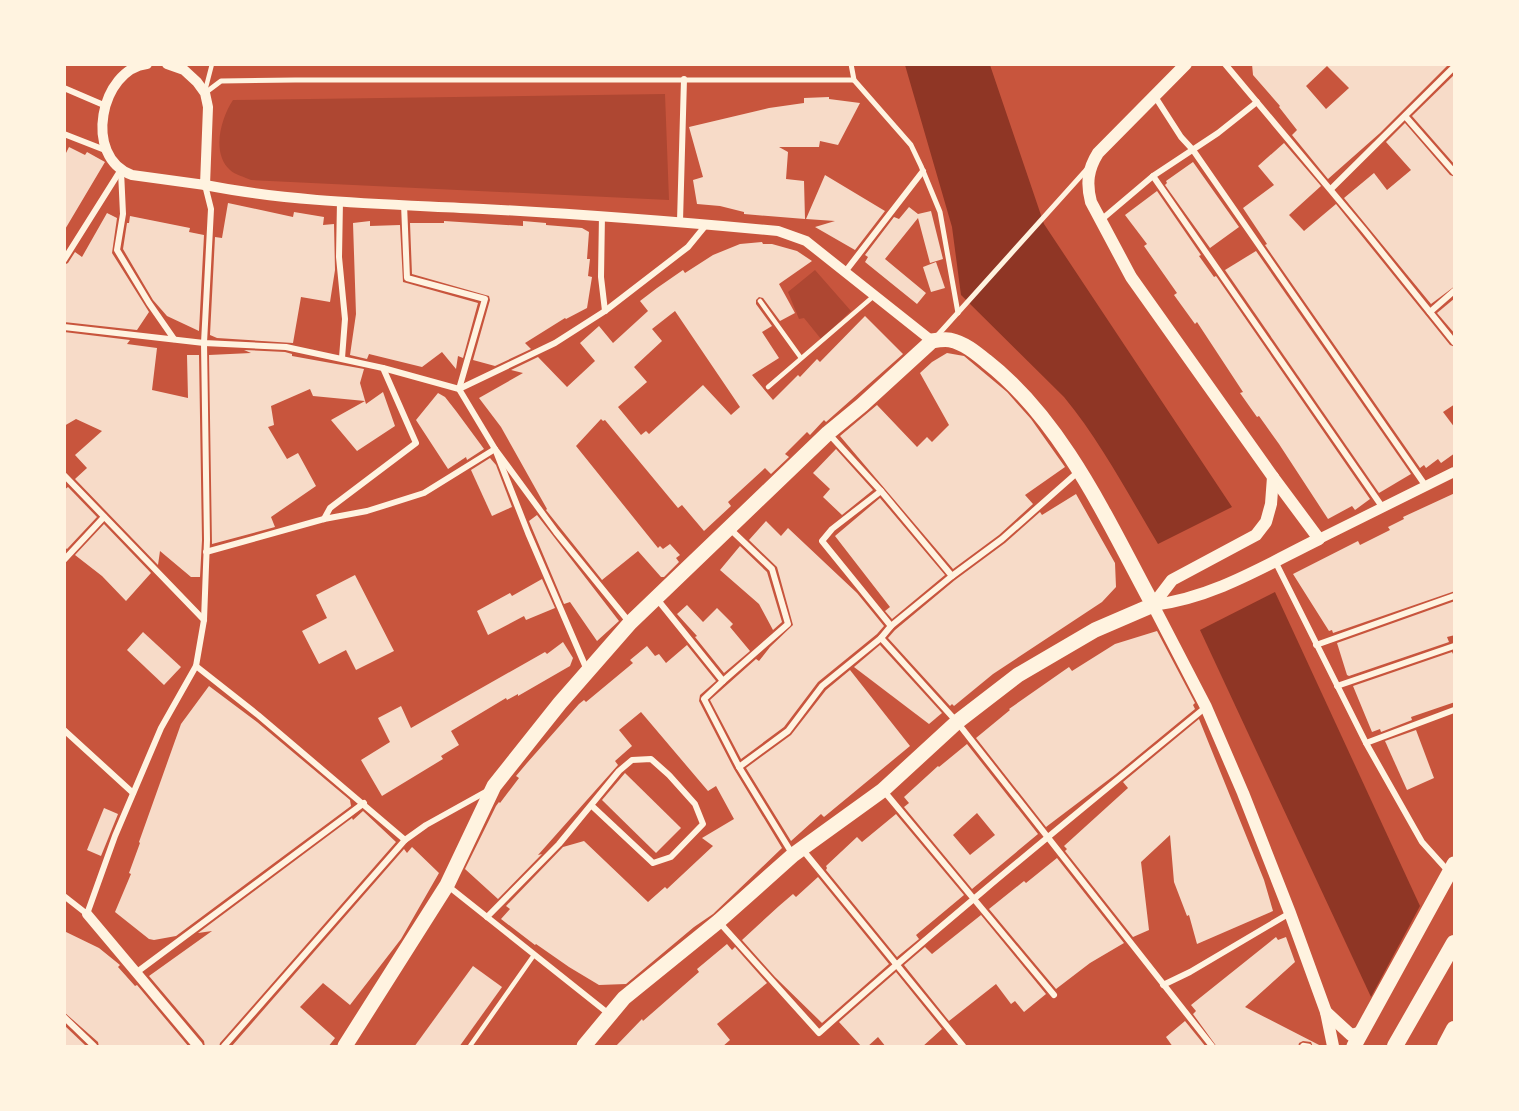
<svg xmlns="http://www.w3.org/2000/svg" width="1519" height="1111" font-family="Ubuntu,sans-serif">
	<rect width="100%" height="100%" fill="#c8553d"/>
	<g fill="#ae4732">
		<path d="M665 94 669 200 251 180C245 177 235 175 230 170 211 153 221 118 233 100Z"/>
		<path d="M815 270 851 311 821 339 804 318 799 319 788 292Z"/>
	</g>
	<g fill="#8f3625">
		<path d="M905 65H990L1044 224 1232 507 1158 544C1128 494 1101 442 1064 397L961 295 952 227Z"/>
		<path d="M1275 592 1420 906 1371 997 1200 630Z"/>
	</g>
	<g fill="#f7dbc8" fill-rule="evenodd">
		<path d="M1252 64H1449L1380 133 1328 179 1292 135 1297 130 1279 107 1280 106 1253 75ZM1327 66 1349 88 1326 109 1306 86Z"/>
		<path d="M1455 74V165L1412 116Z"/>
		<path d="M829 97V99L860 103 838 145 820 141 819 147H779L788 152 786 179 804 181 805 219 744 214V212L720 206 697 204 693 180 703 177 689 127 769 108 804 103V98Z"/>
		<path d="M1405 123 1450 175 1455 177V286L1431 304 1344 198 1374 173 1387 190 1411 170 1386 142Z"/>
		<path d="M1284 143 1321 186 1289 215 1304 231 1336 204 1450 345 1455 347V404L1443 412 1455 428V453L1441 463 1438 459 1426 468 1424 465 1420 468 1265 245 1267 244 1243 208 1274 185 1258 166Z"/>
		<path d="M69 147 85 155 87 152 105 162 64 231V157Z"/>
		<path d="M1193 162 1239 227 1210 248 1165 185 1167 183 1166 181Z"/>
		<path d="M825 175 885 211 855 250 815 227 835 221 806 219Z"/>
		<path d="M1157 191 1201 255 1199 256 1214 277 1216 276 1370 499 1355 510 1352 506 1328 519 1279 444 1259 416 1257 417 1240 393 1243 392 1197 322 1195 324 1174 295 1177 293 1144 246 1147 244 1125 215Z"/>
		<path d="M228 203 293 217 294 212 324 217 323 225 334 224 335 270 330 302 301 297 293 343 217 338 210 335 215 237 222 238Z"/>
		<path d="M909 207 918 214 931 211 943 259 930 263 918 218 885 259 926 293 917 304 865 262 868 257 865 255 894 217 899 219Z"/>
		<path d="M107 213 117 218 112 253 149 312 137 330 64 322V265L68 263 75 252 82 257Z"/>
		<path d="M130 216 190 228 189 232 204 235 199 331 167 316 153 300 123 249 127 223H129Z"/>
		<path d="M370 221V226L400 225 403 282 478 303 463 358 458 356 456 369 442 352 422 367 369 354 367 359 350 355 356 314 353 223Z"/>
		<path d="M444 221 523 226V221L546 223V225L582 228 589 232 587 259H590L588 276 592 277 587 308 566 319 565 318 525 343 531 349 495 366 473 360 490 300 489 296 412 274 410 223H444Z"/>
		<path d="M762 242 763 244H772L797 251 812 261 779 284 795 313 780 321 763 298 759 297 756 300V304L772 326 762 332 779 358 752 375 773 400 798 375 800 377 817 359 820 362 865 316 903 354 826 422 824 420 810 435 807 432 785 454 789 457 771 474 765 468 728 502 731 506 704 531 682 505 678 508 605 420 603 421 601 419 576 446 658 548 660 546 663 549 670 544 680 555 676 558 679 562 664 577H661L638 551 602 580 546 510 547 509 501 427 479 398 523 373 511 370 538 357 567 387 595 361 580 343 599 326 613 343 648 311 640 301 657 288 683 270 685 273 713 255 740 244ZM675 311 740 407 731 415 703 385 649 434 646 431 641 435 618 407 647 382 634 367 662 341 652 329Z"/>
		<path d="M1256 251 1411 474 1379 493 1225 270Z"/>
		<path d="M936 262 945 288 931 292 923 267Z"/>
		<path d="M1455 298V334L1437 313Z"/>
		<path d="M64 332 130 340 127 344 157 348 152 390 188 398 187 355H199L202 540 200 577H191L160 551 158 565 75 479 87 468 75 455 102 431 76 419 64 426Z"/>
		<path d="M244 350 285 352 292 354V356L364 369 360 383 366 404 383 392 395 426 357 451 331 420 365 401 313 396 310 389 271 406 274 425 268 427 287 459 298 453 316 486 271 517 275 527 212 544 209 355 251 353Z"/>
		<path d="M947 353 964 356 1007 392 1031 419 1065 467 1025 495 1033 504 999 535 953 569 840 436 877 405 917 447 927 437 932 442 949 425 920 373 932 362Z"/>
		<path d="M438 393 445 397 456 411 484 449 467 460 466 457 448 469 416 420Z"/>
		<path d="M836 449 873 490 842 515 823 497 830 489 813 473Z"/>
		<path d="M490 458 496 465 512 507 492 516 471 470Z"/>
		<path d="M68 487 97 517 67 549 64 547V490Z"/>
		<path d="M1455 493V591L1333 633 1332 630 1329 631 1293 574 1358 541 1360 545 1390 530 1388 527 1404 519 1403 517Z"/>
		<path d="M1076 494 1115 563 1116 587 1102 602 993 674 954 706 952 704 950 706 888 638 895 630 955 580 1005 543 1040 512 1042 515Z"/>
		<path d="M880 498 945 575 892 619 885 611 890 607 835 536Z"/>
		<path d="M537 515 619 621 597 641 570 602 564 604 529 521Z"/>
		<path d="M766 521 781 536 788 528 857 593 884 626 877 634 818 682 784 727 741 759 710 700 756 659 759 661 770 647 793 625 777 567 749 540Z"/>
		<path d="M104 524 151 573 126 601 102 576 75 555Z"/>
		<path d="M740 546 767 572 782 622 773 630 759 604 720 570Z"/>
		<path d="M355 575 394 651 356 670 346 650 319 664 302 631 327 618 316 595Z"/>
		<path d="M542 579 555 608 526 620 524 616 488 635 477 611 510 593 512 596Z"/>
		<path d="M1455 601V635L1447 637 1449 642 1349 676 1347 675 1337 643Z"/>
		<path d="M687 605 703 622 717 608 733 624 730 627 750 651 724 673 695 637 697 636 677 614Z"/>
		<path d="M1157 631 1195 703 1193 705 1195 709 1116 774 1046 827 976 738 1010 710 1009 709 1069 667 1072 671 1115 644Z"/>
		<path d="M143 632 181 667 164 685 127 650Z"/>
		<path d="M563 642 573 658 570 666 518 696V694L507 700 506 698 451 731 459 745 441 756 443 759 382 796 361 760 390 742 378 718 401 706 411 728 545 652 547 654Z"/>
		<path d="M687 645 716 681 700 695 699 701 734 769 782 848 713 914 694 927 626 984 599 985 569 967 536 944 535 945 501 919 510 909 506 906 563 847 584 841 648 902 665 887 667 889 713 846 702 838 734 819 716 786 708 791 641 712 619 730 632 746 615 761 618 765 538 855 542 854 498 899 465 869 496 806 499 802 500 803 519 778 516 776 527 763 579 704 584 700 586 702 633 663 630 660 647 646 655 656 659 654 666 663Z"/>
		<path d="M880 645 942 713 929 724 854 667Z"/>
		<path d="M1452 652 1455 658V702L1411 717 1412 720 1381 732 1380 729 1372 732 1353 686Z"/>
		<path d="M850 670 910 746 824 817 821 814 791 841 746 768 791 735 826 690Z"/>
		<path d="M209 686 257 722 350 800 351 806 176 936 154 940 149 939 115 912 131 874 129 873 140 843 139 842 181 724Z"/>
		<path d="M1199 719 1264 880 1273 911 1197 944 1189 915 1187 916 1174 882 1170 835 1141 862 1149 930 1133 937 1065 851 1067 849 1064 846 1128 788 1123 782Z"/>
		<path d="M1416 730 1434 778 1407 790 1385 741Z"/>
		<path d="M967 744 1038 834 972 889 904 807 909 803 904 797 938 766 939 767ZM977 813 995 835 970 855 953 835Z"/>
		<path d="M625 773 681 828 656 853 602 800Z"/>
		<path d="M104 808 118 814 101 856 87 850Z"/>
		<path d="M363 811 396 842 220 1043 219 1047H205L204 1041 149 976 212 931 198 933 352 818 353 820Z"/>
		<path d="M896 814 964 895 916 935 919 939 897 957 826 870 827 868 826 866 857 837 862 842Z"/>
		<path d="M412 847 439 873 401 939 350 1005 323 983 300 1007 335 1038 328 1047H231L404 849 407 853Z"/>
		<path d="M1057 858 1124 943 1090 963 1056 989 989 909 1024 881 1026 883Z"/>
		<path d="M818 877 889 964 822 1023 775 977 742 940 779 906 793 894 796 897Z"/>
		<path d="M981 915 1046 994 1024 1012 1015 1001 1011 1004 996 984 949 1021 904 965 925 947 932 954Z"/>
		<path d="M64 931 99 948 120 965 118 967 135 986 137 985 189 1047H99L98 1042 64 1012Z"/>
		<path d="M1276 937 1278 940 1286 937 1295 962 1245 1007 1323 1047H1313L1311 1042 1303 1041 1299 1043 1298 1047H1217L1193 1014 1196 1011 1191 1005Z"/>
		<path d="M727 944 732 950 735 947 767 983 717 1024 730 1040 722 1047H615L642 1019 643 1021 699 972 697 969Z"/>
		<path d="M473 966 502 987 459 1047H414Z"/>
		<path d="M896 972 942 1029 922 1047H886L878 1037 867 1047H862L839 1022Z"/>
		<path d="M1185 1021 1206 1047H1173L1166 1037Z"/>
		<path d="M64 1025 87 1047H64Z"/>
	</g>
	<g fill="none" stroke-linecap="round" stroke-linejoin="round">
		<g stroke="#fff3e0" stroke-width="4.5">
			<path d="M205 91 212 64"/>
			<path d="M760 301 801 358"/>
			<path d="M768 387 875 295"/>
			<path d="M470 1046 534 955"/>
			<path d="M1302 1046 1303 1045 1309 1046"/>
		</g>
		<g stroke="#fff3e0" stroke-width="5">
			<path d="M851 64 854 80 911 145 921 166 940 212 958 313"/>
			<path d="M205 93 221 81 295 80H854"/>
			<path d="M936 337 1088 168"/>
		</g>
		<g stroke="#fff3e0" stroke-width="6">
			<path d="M1225 64 1364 230 1454 342"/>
			<path d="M64 88 106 106"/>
			<path d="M1154 95 1181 137 1193 150 1425 485"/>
			<path d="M1405 116 1454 172"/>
			<path d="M64 134 105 150"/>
			<path d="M121 171 123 214 117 250 149 303 174 339"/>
			<path d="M1153 176 1383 508"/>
			<path d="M1331 189 1454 67"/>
			<path d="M340 201 339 257 345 319 342 358"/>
			<path d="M404 204 407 278 485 299 459 389"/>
			<path d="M602 215 601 277 605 311"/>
			<path d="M1101 220 1153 176 1218 133 1257 102"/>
			<path d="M680 221 684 79"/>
			<path d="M64 260 120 171"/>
			<path d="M845 272 923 171"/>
			<path d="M1430 312 1454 291"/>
			<path d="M64 327 204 343 286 347 383 368 459 389 495 449 528 533 587 670"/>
			<path d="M459 389 555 343 605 311 688 247 706 225"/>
			<path d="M828 433 881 491 952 576"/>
			<path d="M64 475 204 620"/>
			<path d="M881 491 832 529 822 541 891 626"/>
			<path d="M324 519 330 508 416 443 383 368"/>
			<path d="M206 552 324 519 367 511 424 493 495 449 556 532 630 623"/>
			<path d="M64 560 104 517"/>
			<path d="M1275 561 1366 743 1422 842 1449 872"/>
			<path d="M657 599 723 681 704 699 739 767 793 855"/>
			<path d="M881 638 957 722 1212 1046"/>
			<path d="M1316 645 1454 596"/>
			<path d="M196 666 258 715 405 840 426 825 489 790"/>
			<path d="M723 681 788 624 772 569 729 528"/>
			<path d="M1337 686 1454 646"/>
			<path d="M64 730 133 793"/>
			<path d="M1366 743 1454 710"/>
			<path d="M739 767 788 731 822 686 881 638 891 626 952 576 1002 539 1079 471"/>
			<path d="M883 790 1054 995"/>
			<path d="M802 849 963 1046"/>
			<path d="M448 886 609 1014"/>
			<path d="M64 896 87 914 115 836 161 728 196 666 204 620 207 540 204 343 211 209 205 185"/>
			<path d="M487 917 559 844 619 771 632 760 651 759 669 775 695 804 703 824 671 857 653 863 591 805"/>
			<path d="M719 922 819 1033C945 920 1076 814 1206 707"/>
			<path d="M137 972 364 803"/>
			<path d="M1163 985 1190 972 1290 913"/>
			<path d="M64 1017 94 1046"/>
			<path d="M224 1046 405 840"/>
		</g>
		<g stroke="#fff3e0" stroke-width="10">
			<path d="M147 64C101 69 82 157 132 175L205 185 208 107 205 93 197 82 184 70 167 64"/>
			<path d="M205 185C296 203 390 204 483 209 581 214 680 222 778 231L806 241 932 341"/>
			<path d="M1319 539 1454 472"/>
			<path d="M87 914 198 1046"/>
		</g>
		<g stroke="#fff3e0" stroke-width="12">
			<path d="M1153 605C1213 598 1266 565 1319 539L1273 477 1131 277 1091 202C1086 183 1088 169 1098 153L1186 64"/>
			<path d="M1153 605 1206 707 1243 793 1290 913 1326 1012 1333 1046"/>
			<path d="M1153 605 1172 580 1256 535 1266 522 1271 504 1273 477"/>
			<path d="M1326 1012 1351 1035 1362 1032"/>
		</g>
		<g stroke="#fff3e0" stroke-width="15">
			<path d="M345 1046 447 885 494 786 560 703 630 623 828 433 862 405 932 341C938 340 945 339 950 340 964 343 975 352 986 361 1063 421 1107 520 1153 605L1095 630 1018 675 957 722 883 790 793 855 719 921 624 998 584 1046"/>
			<path d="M1354 1046 1454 864"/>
		</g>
		<g stroke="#fff3e0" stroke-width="16">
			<path d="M1395 1046 1454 943"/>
			<path d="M1445 1046 1454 1029"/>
		</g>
	</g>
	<rect width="1519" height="1111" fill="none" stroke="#fff3e0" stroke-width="132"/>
</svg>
